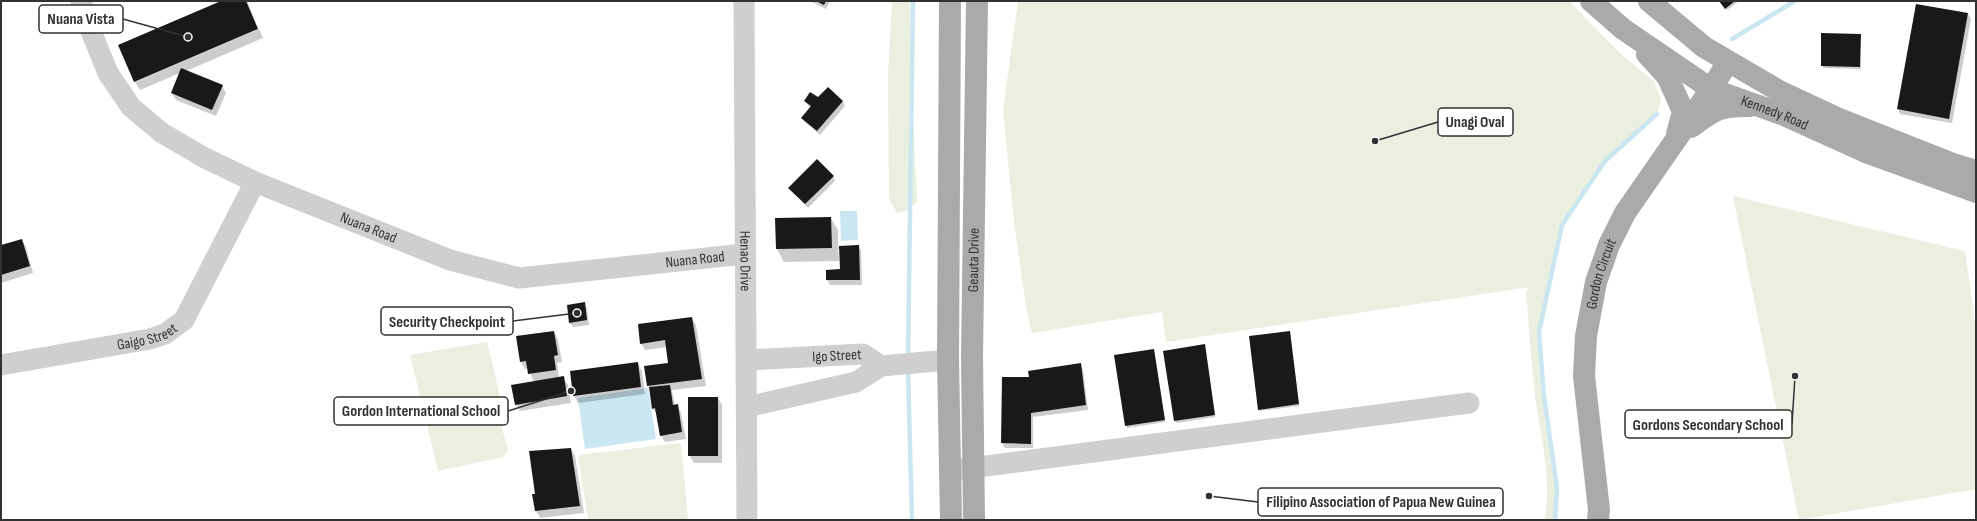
<svg xmlns="http://www.w3.org/2000/svg" width="1977" height="521" font-family="'Sofia Sans Condensed',sans-serif">
	<rect width="100%" height="100%" fill="#fff"/>
	<g fill="#eaefdf">
		<path d="M892 1H910V41L917 202 908 210 897 213 889 199 888 76Z"/>
		<path d="M1018 1H1569L1623 56 1654 81 1661 100 1657 114 1605 161 1562 225 1539 332 1544 396 1557 488 1555 520H1544C1553 484 1540 432 1535 396 1531 361 1529 326 1526 292L1530 287 1166 342 1162 312 1032 333 1026 307 1014 222 1003 110Z"/>
		<path d="M1733 196 1965 251 1976 330V489L1799 520Z"/>
		<path d="M487 342 502 405 496 407 508 450 503 457 438 471 410 355Z"/>
		<path d="M681 443 688 520H588L578 455Z"/>
	</g>
	<g fill="#cae6f0">
		<path d="M840 211H857L858 240 841 241Z"/>
		<path d="M648 388 656 439 585 449 578 398Z"/>
	</g>
	<g fill="#0003">
		<path d="M224 1H247L258 28 135 80Z"/>
		<path d="M810 1H830L826 9Z"/>
		<path d="M1720 1H1739L1727 10Z"/>
		<path d="M1916 5 1968 14 1971 19 1952 123 1900 114 1898 109Z"/>
		<path d="M259 29 263 38 186 71 222 86 226 93 216 116 176 100 172 93 180 73 140 90 135 82Z"/>
		<path d="M1822 34 1860 35 1861 69 1823 68Z"/>
		<path d="M818 99 843 101 845 106 820 135 805 122 802 118 810 108 805 101Z"/>
		<path d="M833 176 835 181 808 208 789 188Z"/>
		<path d="M831 218 838 230V247L858 246 861 250 862 285H830L827 280V271L841 270 840 249H838L839 261 784 262 777 249 776 219Z"/>
		<path d="M22 240 26 247 33 273 1 283V246Z"/>
		<path d="M584 303 587 308 589 325 573 327 570 323Z"/>
		<path d="M692 318 696 325 706 386 672 390 675 406 677 405 681 413 686 439 665 442 661 435 657 415 653 408 651 391 648 386 669 363 667 347 645 350 641 343Z"/>
		<path d="M554 332 558 339 562 362 557 363 559 378H563L568 385 571 403 520 411 516 404 534 382 528 368 525 369 521 362Z"/>
		<path d="M1290 334 1299 406 1260 411 1259 409Z"/>
		<path d="M1205 347 1215 417 1177 423 1175 421Z"/>
		<path d="M1154 351 1165 422 1127 428 1115 356Z"/>
		<path d="M638 364 642 371 645 394 578 403 574 396Z"/>
		<path d="M1080 364 1083 369 1088 410 1033 417V448H1005L1002 443 1003 378H1030Z"/>
		<path d="M718 398 722 405V463H694L689 455Z"/>
		<path d="M571 449 575 456 584 513 540 518 536 511 537 495Z"/>
	</g>
	<g fill="none" stroke-linecap="round" stroke-linejoin="round">
		<g stroke="#cae6f0" stroke-width="4.5">
			<path d="M1732 39 1795 1"/>
			<path d="M908 358 913 1"/>
			<path d="M908 370 912 520"/>
			<path d="M1555 520 1557 488 1544 396 1539 332 1562 225 1605 161 1657 114"/>
		</g>
	</g>
	<g fill="#191919">
		<path d="M221 1H246L258 29 134 82 118 45Z"/>
		<path d="M816 1H826L824 5Z"/>
		<path d="M1719 1H1735L1725 9Z"/>
		<path d="M1916 4 1968 13 1949 119 1897 109Z"/>
		<path d="M1821 33 1861 34 1860 67 1821 66Z"/>
		<path d="M181 68 223 85 212 110 171 93Z"/>
		<path d="M828 87 843 101 817 131 801 118 811 106 804 101 810 92 818 97Z"/>
		<path d="M817 159 834 176 805 204 788 188Z"/>
		<path d="M831 217 832 248 776 249 775 218Z"/>
		<path d="M22 239 30 266 1 275V245Z"/>
		<path d="M859 245 860 280H826V270L840 269 839 246Z"/>
		<path d="M585 302 587 320 569 323 567 305Z"/>
		<path d="M692 317 702 379 647 386 644 366 668 363 665 340 640 344 638 324Z"/>
		<path d="M554 331 558 355 554 356 556 370 528 374 526 361 520 362 516 336Z"/>
		<path d="M1290 331 1299 404 1258 410 1249 336Z"/>
		<path d="M1205 344 1215 415 1174 421 1163 351Z"/>
		<path d="M1154 349 1165 420 1125 426 1114 355Z"/>
		<path d="M638 362 641 387 573 396 570 371Z"/>
		<path d="M1081 363 1086 405 1031 413V444L1001 443 1002 377H1029L1028 371Z"/>
		<path d="M564 376 567 396 515 405 511 385Z"/>
		<path d="M670 385 673 405 678 404 682 432 660 436 655 408 652 409 649 387Z"/>
		<rect x="688" y="397" width="30" height="59"/>
		<path d="M571 448 580 506 535 511 532 494H535L529 451Z"/>
	</g>
	<g fill="none" stroke-linecap="round" stroke-linejoin="round">
		<g stroke="#cfcfcf" stroke-width="21">
			<path id="s1" d="M81 1 86 19 108 73 131 107 162 133 205 158 255 182 450 260 519 278 744 254"/>
			<path id="s2" d="M744 1C744 174 747 347 747 520"/>
			<path id="s3" d="M747 360 863 354 881 366 948 360"/>
			<path id="s4" d="M1 365 150 339 165 334 184 320 255 182"/>
			<path d="M747 407 856 382 881 366"/>
			<path d="M955 470 1469 403"/>
		</g>
		<g stroke="#aaa" stroke-width="22">
			<path d="M950 1 948 360 951 520"/>
			<path id="s5" d="M1591 1 1623 29 1711 89 1784 115 1868 153 1976 192"/>
			<path d="M1649 1 1704 47 1779 91 1839 119 1953 164 1976 171"/>
			<path d="M1647 54 1667 76 1678 100 1683 112 1677 134"/>
			<path d="M1691 127C1714 110 1720 105 1750 106"/>
			<path id="s6" d="M974 520 972 357 977 1"/>
			<path id="s7" d="M1598 520 1599 510 1584 376 1586 336 1596 282 1609 245 1625 213 1711 89 1728 62"/>
		</g>
	</g>
	<g text-anchor="middle" stroke-width="4" stroke-linejoin="round" paint-order="stroke">
		<g font-size="15" fill="#323232" stroke="#fff">
			<text dy="5" stroke="none"><textPath href="#s5" startOffset="217">Kennedy Road</textPath></text>
			<text dy="5" stroke="none"><textPath href="#s1" startOffset="386">Nuana Road</textPath></text>
			<text dy="5" stroke="none"><textPath href="#s1" startOffset="722">Nuana Road</textPath></text>
			<text dy="5" stroke="none"><textPath href="#s2" startOffset="260">Henao Drive</textPath></text>
			<text dy="5" stroke="none"><textPath href="#s6" startOffset="260">Geauta Drive</textPath></text>
			<text dy="5" stroke="none"><textPath href="#s7" startOffset="249">Gordon Circuit</textPath></text>
			<text dy="5" stroke="none"><textPath href="#s4" startOffset="149">Gaigo Street</textPath></text>
			<text dy="5" stroke="none"><textPath href="#s3" startOffset="90">Igo Street</textPath></text>
		</g>
	</g>
	<path fill="none" stroke="#323232" stroke-width="1.5" d="M188 37L123 19M1375 141L1438 122M577 313L513 321M571 391L508 411M1795 376L1792 424M1209 496L1258 502"/>
	<g fill="#323232" stroke="#fff" stroke-width="1.5">
		<circle cx="188" cy="37" r="4"/>
		<circle cx="1375" cy="141" r="4"/>
		<circle cx="577" cy="313" r="4"/>
		<circle cx="571" cy="391" r="4"/>
		<circle cx="1795" cy="376" r="4"/>
		<circle cx="1209" cy="496" r="4"/>
	</g>
	<g fill="#fff" stroke="#323232" stroke-width="1.5">
		<rect x="39" y="5" width="84" height="28" rx="4"/>
		<rect x="1438" y="108" width="75" height="28" rx="4"/>
		<rect x="381" y="307" width="132" height="28" rx="4"/>
		<rect x="334" y="397" width="174" height="28" rx="4"/>
		<rect x="1625" y="410" width="167" height="28" rx="4"/>
		<rect x="1258" y="488" width="245" height="28" rx="4"/>
	</g>
	<g font-size="16" text-anchor="middle" font-weight="bold" fill="#323232">
		<text x="81" y="24">Nuana Vista</text>
		<text x="1475" y="127">Unagi Oval</text>
		<text x="447" y="327">Security Checkpoint</text>
		<text x="421" y="416">Gordon International School</text>
		<text x="1708" y="430">Gordons Secondary School</text>
		<text x="1381" y="507">Filipino Association of Papua New Guinea</text>
	</g>
	<rect width="1977" height="521" fill="none" stroke="#323232" stroke-width="4"/>
</svg>
